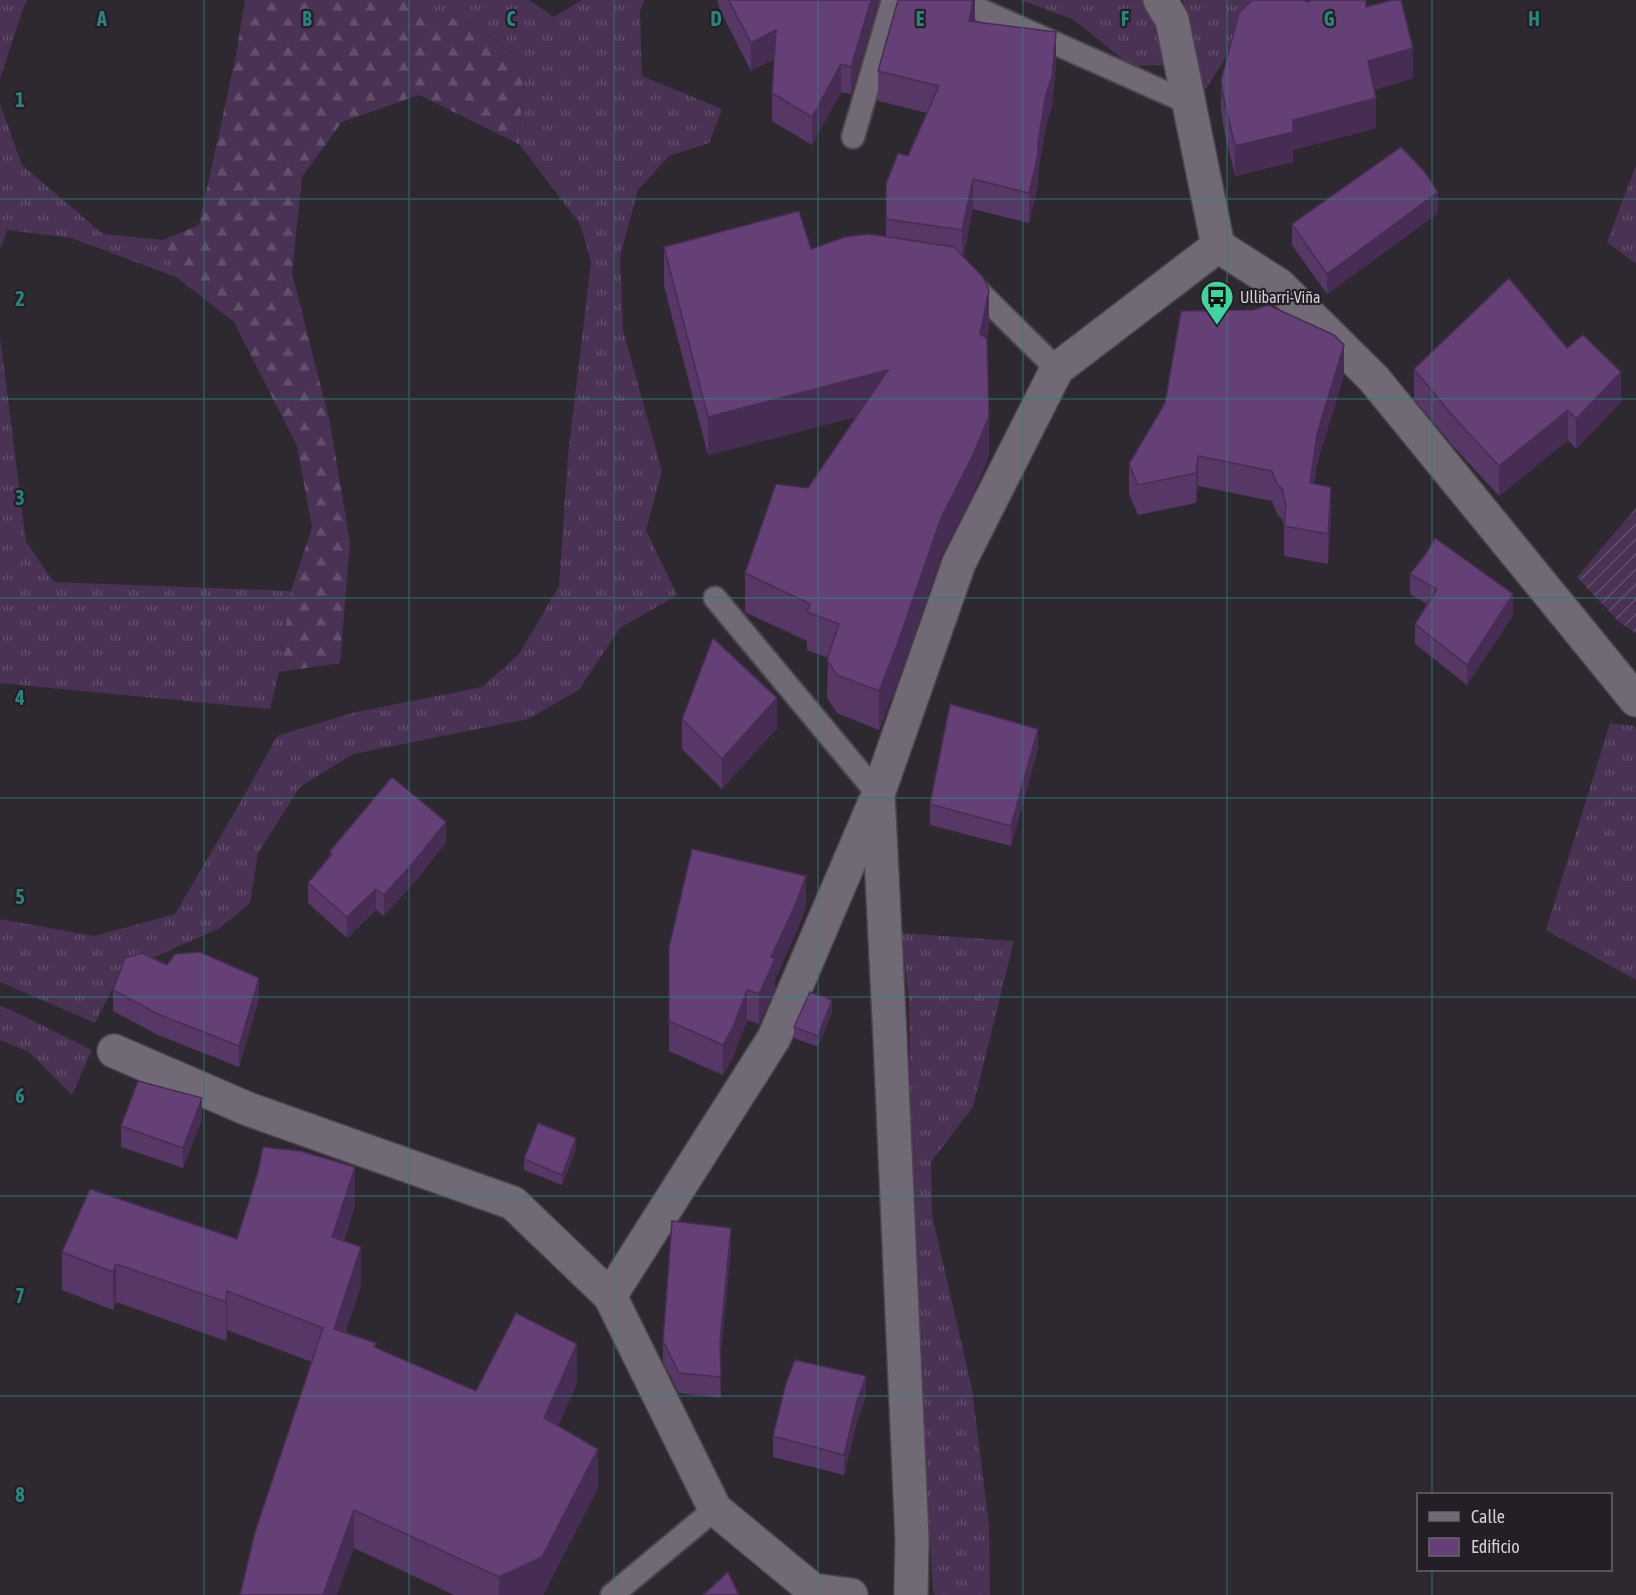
<svg xmlns="http://www.w3.org/2000/svg" width="1636" height="1595" font-family="'Asap Condensed',sans-serif">
	<defs>
		<pattern id="grass-tufts" width="24" height="20" patternUnits="userSpaceOnUse" patternTransform="scale(1.5)"><rect width="24" height="20" fill="#493253"/><path d="M3 7l-1-3M5 7V3M7 7l1-3M15 17l-1-3M17 17v-4M19 17l1-3" fill="none" stroke="#624f6b"/></pattern>
		<pattern id="forest-firs" width="22" height="20" patternUnits="userSpaceOnUse" patternTransform="scale(1.5)"><rect width="22" height="20" fill="#493253"/><path d="M5 1l3.5 6h-7zM16 11l3.5 6h-7z" fill="#624f6b"/></pattern>
		<pattern id="garden-furrows" width="10" height="10" patternUnits="userSpaceOnUse" patternTransform="scale(1.5)"><rect width="10" height="10" fill="#493253"/><path d="M-1 1l2-2M0 10L10 0M9 11l2-2" fill="none" stroke="#624f6b"/></pattern>
	</defs>
	<rect width="100%" height="100%" fill="#2e2831"/>
	<g fill="url(#grass-tufts)">
		<path d="M0 0H27L22 12 0 79Z"/>
		<path d="M406 0H529L554 17 582 0H645L640 10 642 76 722 109 709 143 669 156 638 190 620 256 623 330 662 471 646 530 677 595 620 628 579 690 528 719 353 754 300 787 258 853 250 903 220 928 121 972 95 1023 0 982V919L94 936 175 914 244 796 277 736 352 713 482 687 519 654 559 586 568 455 591 262 580 224 519 144 524 63 477 27Z"/>
		<path d="M1021 0H1147L1166 65 1131 66 1074 20Z"/>
		<path d="M1183 0H1268L1253 15 1198 101Z"/>
		<path d="M0 104 22 165 103 234 163 240 176 277 71 238 7 230 0 249Z"/>
		<path d="M1636 165V264L1607 242Z"/>
		<path d="M0 336 26 542 54 582 291 591 279 672 270 709 0 683Z"/>
		<path d="M1610 723 1634 726 1636 729V980L1546 930Z"/>
		<path d="M901 933 1014 941 973 1107 931 1162 932 1215 972 1389 989 1525 990 1595H935L933 1592 912 1205 909 1001Z"/>
		<path d="M0 1006 11 1010 92 1050 72 1095 29 1052 0 1040Z"/>
	</g>
	<path fill="url(#forest-firs)" d="M245 0H406L477 27 524 63 519 144 419 95 342 122 302 177 292 273 330 423 350 542 340 663 279 672 291 591 312 527 297 446 234 322 176 277 163 240 199 225 236 55Z"/>
	<path fill="url(#garden-furrows)" d="M1636 508V633L1619 622 1577 577Z"/>
	<g fill="none" stroke-linecap="round" stroke-linejoin="round">
		<g stroke="#4b454e" stroke-width="26">
			<g id="lane">
				<path d="M958 0 1189 103"/>
				<path d="M853 137 893 0"/>
				<path d="M968 281 1057 369"/>
				<path d="M715 598 878 794"/>
				<path d="M612 1595 715 1509"/>
			</g>
		</g>
		<g stroke="#4b454e" stroke-width="36">
			<g id="street">
				<path d="M1160 0 1172 20 1218 246 1279 285 1374 379 1636 700"/>
				<path d="M114 1051 248 1109 513 1203 610 1296 715 1509 813 1590 851 1595"/>
				<path d="M610 1296 774 1038 875 802"/>
				<path d="M911 1595 912 1539 890 1038 878 794 959 563 1057 369 1218 246"/>
			</g>
		</g>
		<use href="#lane" stroke="#716975" stroke-width="22"/>
		<use href="#street" stroke="#716975" stroke-width="33"/>
	</g>
	<g fill="#573765">
		<path d="M717 0H879L851 94 841 92 812 145 772 121V93L774 59 751 71 720 10Z"/>
		<path d="M975 0V21L1056 62 1052 107 1046 124 1038 172V184L1029 223 973 209 963 257 989 329 987 338 989 456 971 498 941 557 897 684 879 730 837 713 827 698 828 658 807 650V641L745 612V573L808 488 856 417 708 455 664 286V247L811 249 886 237V184L908 156 927 113 878 101V71Z"/>
		<path d="M1306 2 1366 7 1413 78 1374 90 1376 128 1293 150V162L1235 176 1224 130 1221 110V80Z"/>
		<path d="M1438 213 1327 294 1292 245V224Z"/>
		<path d="M1567 348 1621 402 1576 449 1568 440 1499 496 1453 446 1414 399V369Z"/>
		<path d="M1344 375 1317 464 1314 483 1331 517 1328 564 1284 556V527L1282 519 1277 514 1272 501 1198 486 1196 503 1138 515 1129 494V464Z"/>
		<path d="M1410 574 1513 615 1467 685 1415 644V624L1427 604 1410 594Z"/>
		<path d="M682 719 777 728 722 789 682 749Z"/>
		<path d="M1038 749 1011 846 930 825V804Z"/>
		<path d="M446 842 417 879 384 916 376 910 347 938 308 903V883L330 857V851Z"/>
		<path d="M806 906 796 933 775 979V989L759 1024 747 1020 733 1057 723 1075 669 1051V947Z"/>
		<path d="M167 965 259 998 239 1067 158 1035 113 1011V990Z"/>
		<path d="M832 1011 818 1047 794 1038V1027Z"/>
		<path d="M202 1119 183 1168 121 1147V1126Z"/>
		<path d="M576 1149 562 1185 524 1170V1159Z"/>
		<path d="M258 1172 355 1205 344 1241 361 1285 345 1333 376 1348 476 1391 577 1383 558 1426 598 1488 543 1595H454L354 1548 312 1362 227 1330 226 1341 116 1302 113 1310 62 1290V1252L237 1239Z"/>
		<path d="M731 1249 720 1358 721 1398 679 1393 663 1362V1341Z"/>
		<path d="M866 1397 857 1422 844 1475 773 1457V1436Z"/>
	</g>
	<g fill="#472d53">
		<path d="M871 0H879L851 94V67Z"/>
		<path d="M973 0H975V22L969 21Z"/>
		<path d="M776 30V58L751 71V43Z"/>
		<path d="M1056 32V62L1052 107 1046 124 1038 172V184L1029 223V193Z"/>
		<path d="M1413 48V78L1368 92V61Z"/>
		<path d="M841 64V92L812 145V117Z"/>
		<path d="M1376 98V128L1293 150V162L1235 176V146L1293 120Z"/>
		<path d="M973 179V209L962 260V230Z"/>
		<path d="M1438 192V213L1327 294V274Z"/>
		<path d="M989 290V329L980 372V334Z"/>
		<path d="M1344 345V375L1317 464 1310 513V483L1317 434Z"/>
		<path d="M888 370V409L708 455V417Z"/>
		<path d="M1621 372V402L1576 449V419Z"/>
		<path d="M1568 410V440L1499 496V466Z"/>
		<path d="M989 417V456L971 498 941 557 897 684 879 730V691L941 518Z"/>
		<path d="M1198 456V486L1196 503V473Z"/>
		<path d="M1331 487V517L1328 564V534Z"/>
		<path d="M1513 594V615L1467 685V665Z"/>
		<path d="M777 698V728L722 789V759Z"/>
		<path d="M1038 729V749L1011 846V826Z"/>
		<path d="M446 822V842L417 879 384 916V895Z"/>
		<path d="M806 876V906L796 933 775 979V989L759 1024V994L771 957Z"/>
		<path d="M376 889V910L347 938V917Z"/>
		<path d="M259 978V998L239 1067V1046Z"/>
		<path d="M747 990V1020L733 1057 723 1075V1045Z"/>
		<path d="M832 1000V1011L818 1047V1036Z"/>
		<path d="M202 1098V1119L183 1168V1148Z"/>
		<path d="M576 1138V1149L562 1185V1175Z"/>
		<path d="M355 1167V1205L332 1276V1237Z"/>
		<path d="M731 1228V1249L720 1363V1342Z"/>
		<path d="M361 1247V1285L334 1368V1329Z"/>
		<path d="M116 1264V1302L113 1310V1272Z"/>
		<path d="M227 1291V1330L226 1341V1302Z"/>
		<path d="M577 1344V1383L544 1457V1418Z"/>
		<path d="M866 1376V1397L857 1422 844 1475V1455L857 1401Z"/>
		<path d="M598 1449V1488L543 1595H499V1577Z"/>
		<path d="M354 1510V1548L337 1595H323Z"/>
	</g>
	<g fill="#654076" stroke="#472d53" stroke-width="1.5">
		<path d="M729 0H871L851 67 841 64 812 117 772 93 776 30 751 43Z"/>
		<path d="M898 0H973L969 21 1056 32 1052 77 1046 94 1038 142V154L1029 193 973 179 962 230 886 219V184L898 153 908 156 939 86 878 71Z"/>
		<path d="M1252 0H1305L1306 2 1314 0H1366V7L1392 0H1401L1413 48 1368 61 1376 98 1293 120V132L1235 146 1224 100 1221 80 1239 13Z"/>
		<path d="M1401 147 1425 172 1438 192 1327 274 1292 224Z"/>
		<path d="M799 211 811 249 845 237 869 234 954 247 983 277 989 290 980 334 987 338 989 417 971 459 941 518 897 645 879 691 837 675 827 660 839 624 807 612 810 604 745 573 776 484 808 488 888 370 708 417 664 247Z"/>
		<path d="M1509 278 1567 348 1583 335 1621 372 1576 419 1568 410 1499 466 1453 416 1414 369Z"/>
		<path d="M1268 305 1334 335 1344 345 1317 434 1310 483 1331 487 1328 534 1284 526 1286 505 1282 489 1277 484 1272 471 1198 456 1196 473 1138 485 1129 464 1165 403 1181 311 1253 310Z"/>
		<path d="M1435 538 1513 594 1467 665 1415 624 1437 589 1410 574 1425 555Z"/>
		<path d="M713 638 777 698 722 759 682 719Z"/>
		<path d="M950 704 1038 729 1011 826 930 804Z"/>
		<path d="M392 777 446 822 417 858 384 895 376 889 347 917 308 883 332 854 330 851Z"/>
		<path d="M692 849 806 876 796 903 771 957 775 959 759 994 747 990 733 1027 723 1045 669 1021V947Z"/>
		<path d="M200 952 259 978 239 1046 158 1014 113 990 125 958 142 953 167 965 175 954Z"/>
		<path d="M810 992 832 1000 818 1036 794 1027Z"/>
		<path d="M138 1081 202 1098 183 1148 121 1126Z"/>
		<path d="M538 1123 576 1138 562 1175 524 1159Z"/>
		<path d="M263 1147 300 1151 355 1167 332 1237 361 1247 334 1329 376 1343 374 1347 476 1391 516 1313 577 1344 544 1418 598 1449 542 1557 499 1577 354 1510 323 1595H240L255 1532 323 1328 227 1291 226 1302 116 1264 113 1272 62 1252 90 1189 237 1239 258 1172Z"/>
		<path d="M672 1221 731 1228 720 1342 721 1377 679 1373 663 1341Z"/>
		<path d="M795 1360 866 1376 857 1401 844 1455 773 1436 786 1383Z"/>
		<path d="M728 1572 739 1595H703Z"/>
	</g>
	<path fill="none" stroke="#2c837e" stroke-width="1.5" stroke-opacity="0.55" d="M204 0V1595M409 0V1595M614 0V1595M818 0V1595M1023 0V1595M1227 0V1595M1432 0V1494M0 199H1636M0 399H1636M0 598H1636M0 798H1636M0 997H1636M0 1196H1636M0 1396H1636M1432 1570V1595"/>
	<defs>
		<g id="bus-pin" transform="scale(1.725)"><path d="M0 17L-7.5 6A9.5 9.5 0 1 1 7.5 6Z" fill="#42d4a0" stroke="#241e27"/><path d="M-5-6H5V4H4V6H2V4H-2V6H-4V4H-5ZM-3.5-4V0h7V-4ZM-3.5 1.2v1.5H-2V1.2ZM2 1.2v1.5H3.5V1.2Z" fill="#111"/></g>
	</defs>
	<g fill-rule="evenodd">
		<use href="#bus-pin" x="1217" y="297"/>
	</g>
	<g text-anchor="middle" stroke-width="4.5" stroke-linejoin="round" paint-order="stroke">
		<g font-size="16" fill="#d3cfd6" stroke="#241e27" text-anchor="start">
			<text x="1240" y="303">Ullibarri-Viña</text>
		</g>
	</g>
	<g font-size="20" text-anchor="middle" font-weight="bold" fill="#2c837e" stroke="#241e27" stroke-width="4.5" stroke-linejoin="round" paint-order="stroke">
		<text x="102" y="26">A</text>
		<text x="307" y="26">B</text>
		<text x="511" y="26">C</text>
		<text x="716" y="26">D</text>
		<text x="920" y="26">E</text>
		<text x="1125" y="26">F</text>
		<text x="1329" y="26">G</text>
		<text x="1534" y="26">H</text>
		<text x="20" y="107">1</text>
		<text x="20" y="306">2</text>
		<text x="20" y="505">3</text>
		<text x="20" y="705">4</text>
		<text x="20" y="904">5</text>
		<text x="20" y="1103">6</text>
		<text x="20" y="1303">7</text>
		<text x="20" y="1502">8</text>
	</g>
	<rect x="1417" y="1493" width="195" height="78" fill="#241e27" stroke="#6a656d" stroke-width="1.5"/>
	<rect x="1429" y="1512" width="30" height="9" fill="#716975" stroke="#6a656d" stroke-width="1.5"/>
	<text x="1471" y="1523" font-size="18" fill="#d3cfd6">Calle</text>
	<rect x="1429" y="1538" width="30" height="18" fill="#654076" stroke="#6a656d" stroke-width="1.5"/>
	<text x="1471" y="1553" font-size="18" fill="#d3cfd6">Edificio</text>
</svg>
